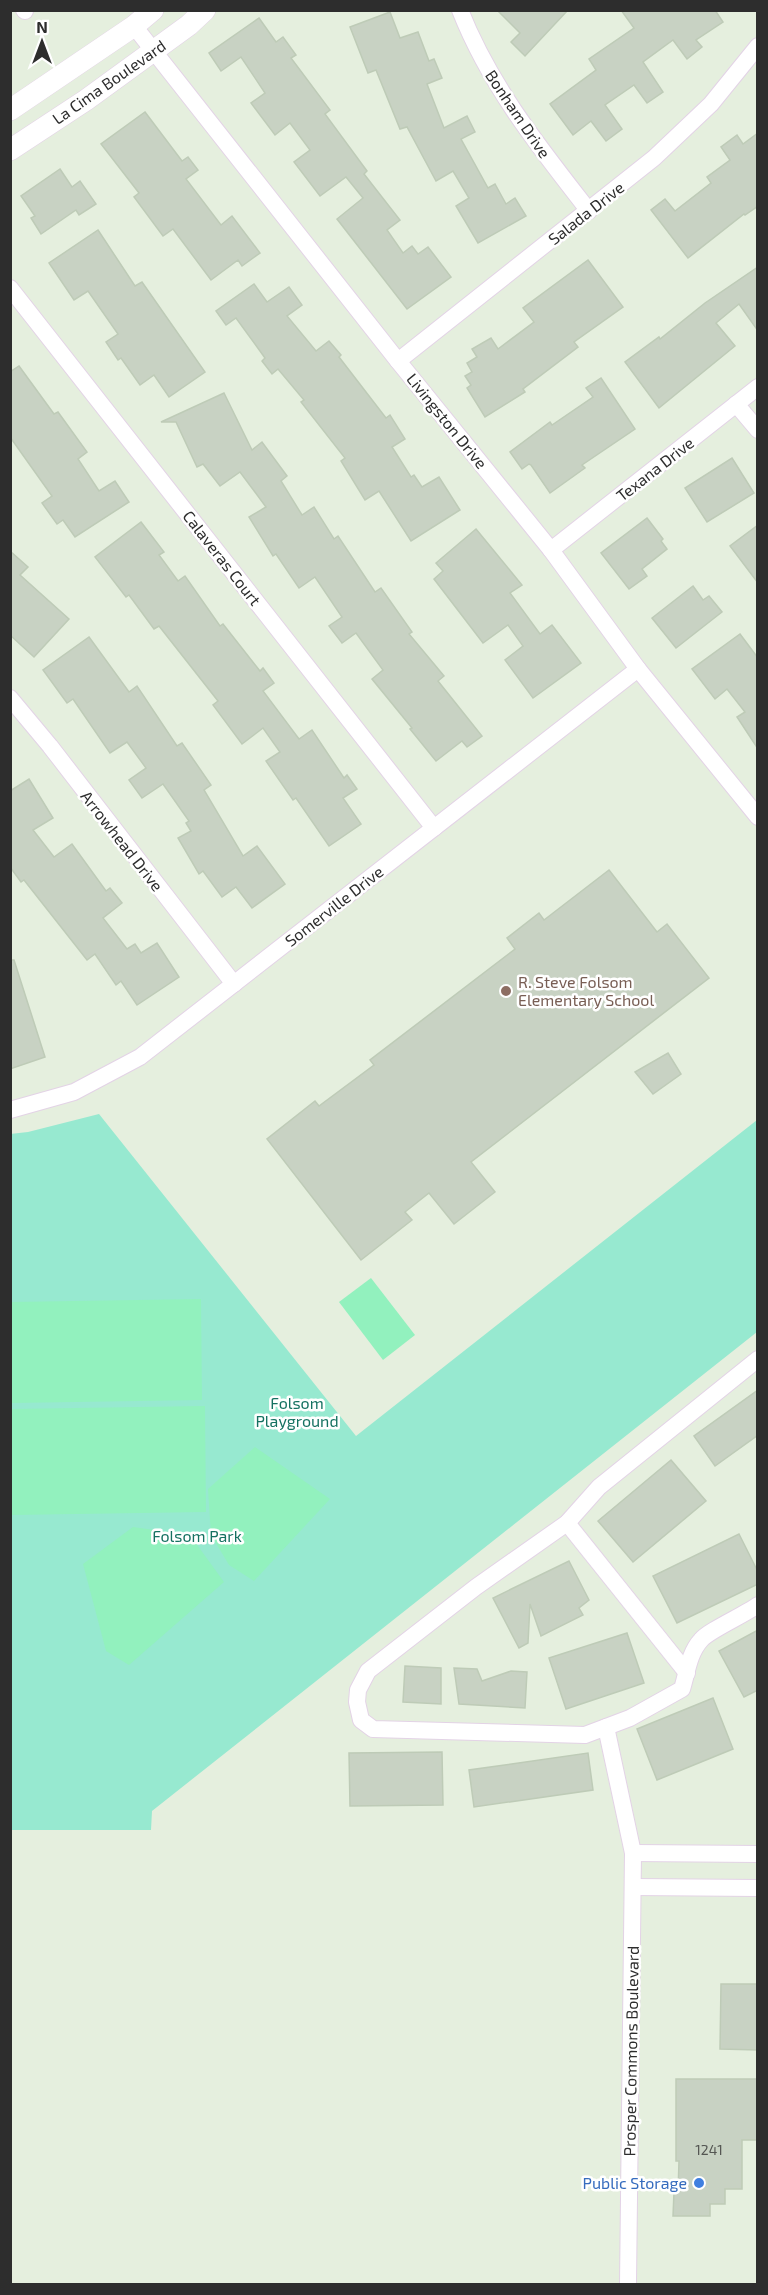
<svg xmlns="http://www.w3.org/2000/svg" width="768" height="2295" font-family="'Exo 2',sans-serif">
	<rect width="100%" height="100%" fill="#e5efde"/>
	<path fill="#97e9d0" d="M99 1114 356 1436 757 1120V1332L152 1811 151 1830H11L10 1134 28 1132Z"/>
	<g fill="#92f1be">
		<path d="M371 1278 415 1335 383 1360 339 1302Z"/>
		<path d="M201 1299 202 1400 11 1403V1302Z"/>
		<path d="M205 1406 206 1512 11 1515V1409Z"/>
		<path d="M255 1447 330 1499 254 1581 229 1565 211 1535 208 1489Z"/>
		<path d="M133 1527 190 1535 224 1582 129 1665 106 1651 83 1564Z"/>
	</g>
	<g fill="#c8d2c3" stroke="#becbb7" stroke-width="1.5">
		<path d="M497 10H568L525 56 511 42 520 33Z"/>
		<path d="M621 10H715L723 22 696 40 702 47 687 59 673 40 643 62 663 92 647 103 634 85 605 105 622 129 606 141 591 121 573 135 550 104 596 70 589 59 634 28Z"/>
		<path d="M390 12 400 38 418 32 429 61 434 59 442 78 427 84 444 128 467 116 475 132 461 139 488 188 495 184 506 204 515 198 526 216 478 243 456 206 469 198 453 171 436 181 407 127 400 129 376 70 368 73 350 27Z"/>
		<path d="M259 18 276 42 283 37 296 55 291 58 330 110 325 114 367 171 364 174 400 220 387 230 403 253 412 246 418 254 428 247 451 277 407 309 337 219 363 198 346 177 320 196 294 162 310 150 290 123 275 135 251 103 265 93 241 57 221 71 209 53Z"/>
		<path d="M145 112 182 161 188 157 198 170 186 179 221 225 232 216 260 253 242 266 238 260 211 280 173 229 163 236 134 197 139 193 101 144Z"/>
		<path d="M758 133V206L745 215 744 214 688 258 651 210 665 199 675 211 711 183 707 177 730 160 721 147 737 135 743 144Z"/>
		<path d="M60 169 72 187 80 181 96 204 79 215 76 210 41 234 31 218 35 216 21 196Z"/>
		<path d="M98 230 135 286 142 282 205 372 169 397 154 375 140 385 121 358 118 360 106 342 118 334 88 291 74 300 49 263Z"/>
		<path d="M588 260 623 307 574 342 578 347 523 389 525 392 485 417 467 388 471 385 465 376 472 372 467 363 477 357 472 349 491 338 498 349 534 322 523 308Z"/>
		<path d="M758 267V331L739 304 716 323 735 346 659 408 625 362 659 337 660 339 705 303Z"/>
		<path d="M254 284 267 302 289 287 302 305 287 316 316 351 329 341 341 355 339 357 386 418 390 415 405 439 392 447 411 477 414 475 422 487 439 477 460 510 411 541 379 491 365 500 341 461 345 458 301 402 304 400 278 369 272 374 262 361 265 358 236 318 226 325 216 311Z"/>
		<path d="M19 366 54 414 58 412 87 452 78 459 99 491 115 481 129 502 75 537 63 520 57 524 42 503 52 496 10 437V372Z"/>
		<path d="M601 378 635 429 582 465 585 468 550 493 531 465 529 464 522 469 510 452 550 422 552 425 593 397 586 388Z"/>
		<path d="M224 393 252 450 262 442 287 476 281 481 302 515 314 507 334 539 338 536 375 592 381 588 412 632 409 634 444 676 438 681 482 736 467 747 462 741 436 761 410 729 412 728 372 679 383 670 356 633 342 643 329 626 342 617 315 577 299 588 276 554 273 556 249 517 266 507 240 472 220 486 203 464 197 467 176 422H161Z"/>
		<path d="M732 458 754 493 707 522 685 488Z"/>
		<path d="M647 518 663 539 661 541 667 549 642 569 647 576 629 589 601 553Z"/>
		<path d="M141 522 164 552 159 555 178 581 185 576 220 626 223 624 260 671 263 668 274 683 263 691 299 739 312 730 344 778 347 775 357 789 343 798 361 824 329 846 296 798 293 800 266 761 280 752 263 728 242 744 213 705 218 701 159 626 154 629 129 595 126 597 95 557Z"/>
		<path d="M758 525V583L730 546Z"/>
		<path d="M476 529 522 585 510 593 540 634 552 625 581 663 533 698 505 660 523 646 508 625 483 643 434 579 443 571 436 563Z"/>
		<path d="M10 551 28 567 20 575 69 619 34 657 10 635Z"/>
		<path d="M693 586 703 600 709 596 722 612 676 648 652 618Z"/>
		<path d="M740 634 758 658V749L737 717 745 712 727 689 715 699 692 669Z"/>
		<path d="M89 637 129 692 137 686 177 746 182 743 211 785 204 790 243 856 257 846 285 884 252 908 236 887 222 897 203 871 199 874 178 838 191 831 186 823 189 821 163 784 142 798 129 780 146 768 127 742 110 753 73 699 67 703 43 670Z"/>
		<path d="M29 779 53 818 33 830 54 857 72 844 106 891 110 888 122 903 103 918 127 949 135 944 141 953 157 943 179 977 137 1005 121 981 116 985 95 954 87 960 24 880 21 882 10 867V791Z"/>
		<path d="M609 870 657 932 667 924 709 978 471 1162 495 1192 454 1224 429 1193 405 1212 412 1220 361 1260 267 1139 315 1101 319 1106 374 1065 370 1060 515 949 507 938 539 913 544 920Z"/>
		<path d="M10 960H14L45 1057 10 1069Z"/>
		<path d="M668 1053 681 1074 653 1094 635 1072Z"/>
		<path d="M758 1390V1435L715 1466 694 1436Z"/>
		<path d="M671 1460 706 1501 633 1562 598 1521Z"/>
		<path d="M739 1534 758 1572V1584L677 1623 653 1576Z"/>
		<path d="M569 1561 589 1600 579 1608 583 1615 541 1636 530 1604 528 1643 519 1648 493 1598Z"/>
		<path d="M758 1630V1690L744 1697 719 1651Z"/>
		<path d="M627 1633 644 1683 566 1709 549 1658Z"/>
		<path d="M405 1666 441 1668V1704L403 1702Z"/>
		<path d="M454 1668 477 1669 482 1681 511 1671 527 1672 525 1708 459 1704Z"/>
		<path d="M713 1698 733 1749 657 1780 637 1729Z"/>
		<path d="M442 1752 443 1805 350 1806 349 1753Z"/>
		<path d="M588 1753 593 1790 474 1807 469 1770Z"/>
		<path d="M721 1984H758V2050L720 2049Z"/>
		<path d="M676 2079H758V2140H742V2189H725V2204H710V2216H673L674 2192H678L679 2161H676Z"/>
	</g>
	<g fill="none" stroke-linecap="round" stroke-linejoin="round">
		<g stroke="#e3d3e6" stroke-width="18">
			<g id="minor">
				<path d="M24 10 25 11"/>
				<path d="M460 10C490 86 539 147 589 211"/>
				<path d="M134 26 398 361 551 550 638 669 758 817"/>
				<path d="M10 288 434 828"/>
				<path d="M398 361 654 158 711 104 758 46"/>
				<path d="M736 404 758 430"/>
				<path d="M551 550 758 387"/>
				<path d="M10 698 50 746 234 984"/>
				<path d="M10 1110 74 1092 140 1057 638 669"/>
				<path d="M758 1359 599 1487 567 1523 476 1587 368 1671 358 1690 357 1702 361 1720 373 1729 585 1735 630 1718 682 1689C687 1673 689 1653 701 1640 708 1631 744 1615 758 1605"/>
				<path d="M567 1523 687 1673"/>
				<path d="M606 1727 633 1853 628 2284"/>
				<path d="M633 1853 758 1854"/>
				<path d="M633 1887 758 1888"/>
			</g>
		</g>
		<g stroke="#e3d3e6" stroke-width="22">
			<g id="tertiary">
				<path d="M10 110 134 26 153 10"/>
				<path d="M10 150 86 100 189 25 205 10"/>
			</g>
		</g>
		<use href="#minor" stroke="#fff" stroke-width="16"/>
		<use href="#tertiary" stroke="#fff" stroke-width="21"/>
	</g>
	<circle fill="#8d6e63" stroke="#fff" stroke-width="2" cx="506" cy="991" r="6"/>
	<circle fill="#3f7fe0" stroke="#fff" stroke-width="2" cx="699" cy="2183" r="6"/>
	<g text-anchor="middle" stroke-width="5" stroke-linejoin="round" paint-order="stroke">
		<g font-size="14" fill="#545652">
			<text x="709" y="2155">1241</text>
		</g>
		<g font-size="16" fill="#2d2d2d" stroke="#fff">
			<text transform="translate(109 82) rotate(-35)" y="6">La Cima Boulevard</text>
			<text transform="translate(518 114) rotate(56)" y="6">Bonham Drive</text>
			<text transform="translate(586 213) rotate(-38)" y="6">Salada Drive</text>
			<text transform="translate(447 421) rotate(51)" y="6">Livingston Drive</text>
			<text transform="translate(655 469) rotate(-38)" y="6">Texana Drive</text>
			<text transform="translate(222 558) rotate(52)" y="6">Calaveras Court</text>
			<text transform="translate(122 841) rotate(52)" y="6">Arrowhead Drive</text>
			<text transform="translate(334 906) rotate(-38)" y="6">Somerville Drive</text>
			<text transform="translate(631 2051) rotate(-89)" y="6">Prosper Commons Boulevard</text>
		</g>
		<g font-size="16" fill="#785e54" stroke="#fff" text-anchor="start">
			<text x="518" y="988">R. Steve Folsom<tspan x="518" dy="18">Elementary School</tspan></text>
		</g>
		<g font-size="16" fill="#157161" stroke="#fff">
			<text x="297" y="1409">Folsom<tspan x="297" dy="18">Playground</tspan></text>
			<text x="197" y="1542">Folsom Park</text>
		</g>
		<g font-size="16" fill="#366cbe" stroke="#fff" text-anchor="end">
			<text x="687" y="2189">Public Storage</text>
		</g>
	</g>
	<rect width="768" height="2295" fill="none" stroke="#2d2d2d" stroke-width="24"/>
	<g transform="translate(42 42)" stroke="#ffffff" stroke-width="4.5" paint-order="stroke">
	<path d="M0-4.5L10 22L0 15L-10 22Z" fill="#2d2d2d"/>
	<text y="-9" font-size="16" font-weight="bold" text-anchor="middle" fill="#2d2d2d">N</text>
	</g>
</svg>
